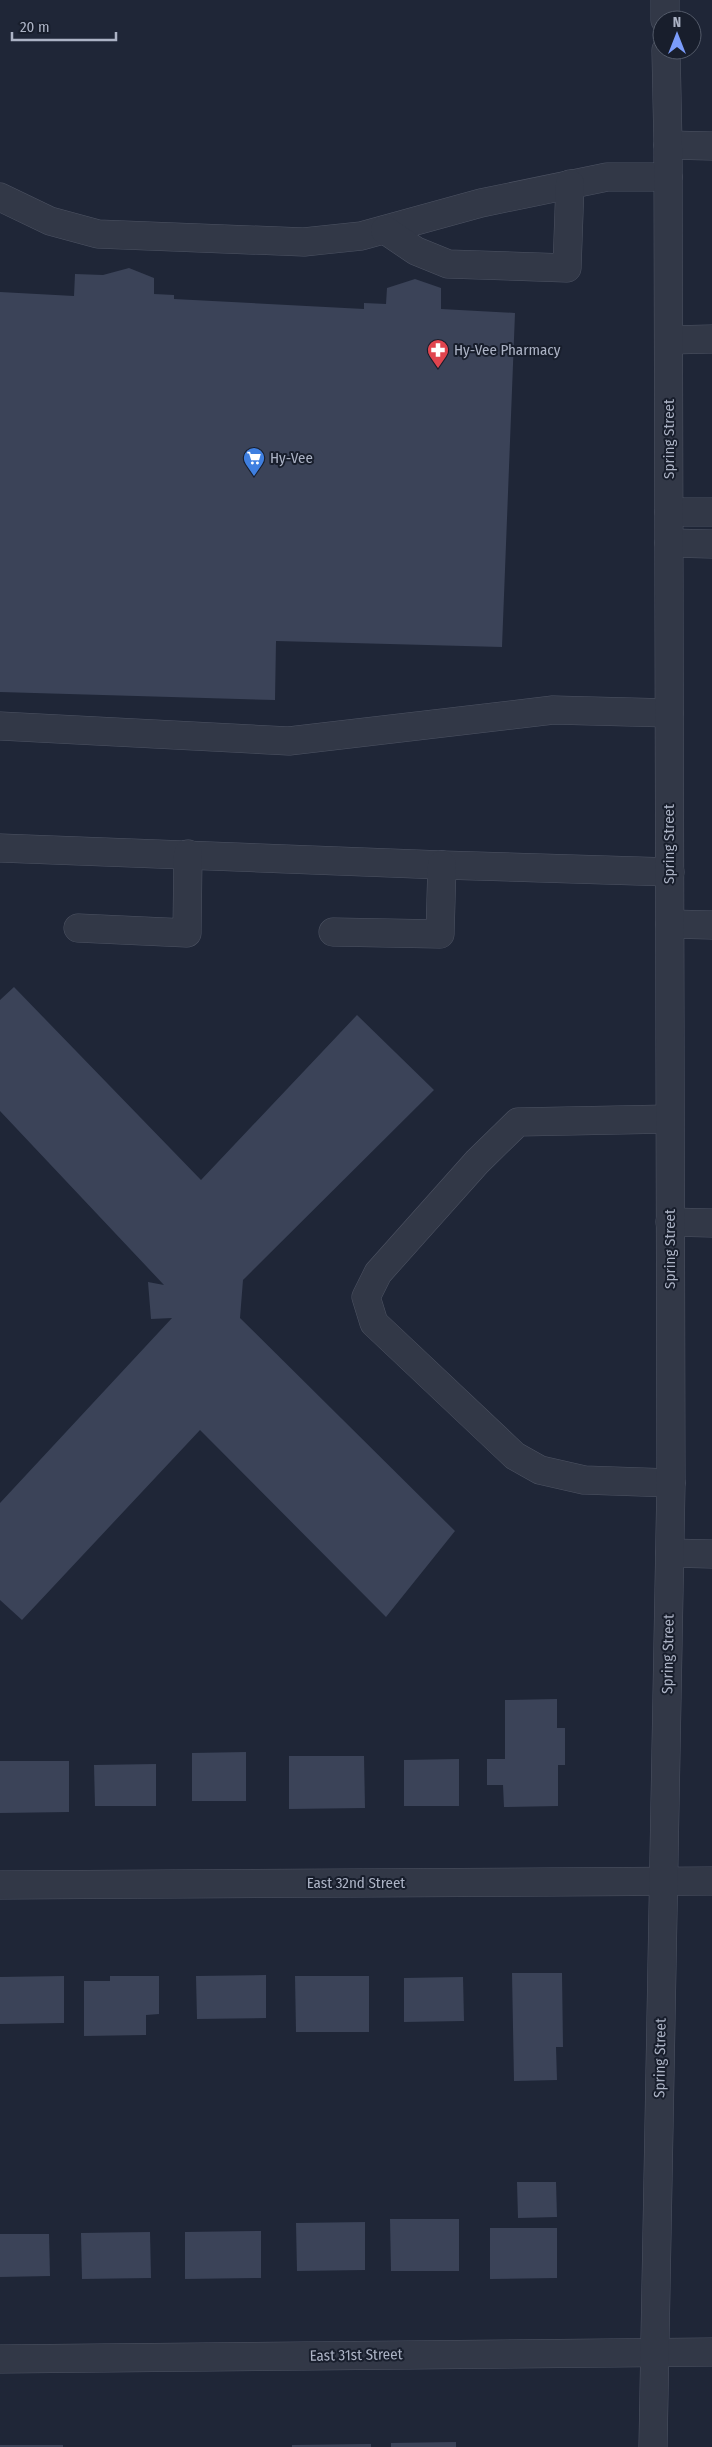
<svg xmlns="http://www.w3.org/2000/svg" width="712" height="2447" font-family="'Fira Sans Condensed',sans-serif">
	<rect width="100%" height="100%" fill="#1f2637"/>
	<g fill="#3b4358">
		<path d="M129 268 154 278V294L174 295V299L364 309V303L386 304 387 288 415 279 441 288V309L515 313 502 647 276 641 275 700 0 692V292L74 296 75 274 103 275Z"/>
		<path d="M14 987 201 1180 357 1015 434 1090 243 1280 240 1318 455 1531 386 1617 200 1430 22 1620 0 1600V1503L172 1318 151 1319 148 1282 164 1285 0 1111V1000Z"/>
		<path d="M557 1699V1728H565V1765H558V1806L504 1807 503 1785H487V1759H505V1700Z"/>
		<path d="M246 1752V1801H192V1753Z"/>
		<path d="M289 1756H364L365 1808 289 1809Z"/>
		<path d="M459 1759V1806H404V1760Z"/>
		<path d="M0 1761H69V1812L0 1813Z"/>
		<path d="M156 1764V1806H95L94 1765Z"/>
		<path d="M512 1973H562L563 2047H556L557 2080 514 2081Z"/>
		<path d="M266 1975V2018L197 2019 196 1976Z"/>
		<path d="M64 1976V2023L0 2024V1977Z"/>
		<path d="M110 1976H159V2014L146 2015V2035L84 2036V1981H110Z"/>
		<path d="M295 1976H369V2032H296Z"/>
		<path d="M463 1977 464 2021 404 2022V1978Z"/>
		<path d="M517 2182H556L557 2217 518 2218Z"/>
		<path d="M390 2219H459V2271H391Z"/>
		<path d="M365 2222V2270L297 2271 296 2223Z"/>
		<path d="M490 2228H557V2278L490 2279Z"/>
		<path d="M261 2231V2278L185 2279V2232Z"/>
		<path d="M150 2232 151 2278 82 2279 81 2233Z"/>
		<path d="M0 2234H49L50 2276 0 2277Z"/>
		<path d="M456 2442V2447H391V2443Z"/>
		<path d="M371 2444V2447H292V2445Z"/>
		<rect x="0" y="2445" width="63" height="2"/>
	</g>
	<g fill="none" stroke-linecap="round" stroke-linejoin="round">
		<g stroke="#4d5363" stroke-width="29">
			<g id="minor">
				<path d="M665 0V20"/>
				<path d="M668 145 712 146"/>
				<path d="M0 197 50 221 98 234 304 242 361 236 481 203 607 177H668"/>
				<path d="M385 230 416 251 448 264 567 268 570 184"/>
				<path d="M669 340 712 339"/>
				<path d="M669 512H712"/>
				<path d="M669 543 712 544"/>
				<path d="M0 726 289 741 553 710 669 713"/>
				<path d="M0 848 442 865 670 872"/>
				<path d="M670 924 712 925"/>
				<path d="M78 928 187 933 188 854"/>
				<path d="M333 932 440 934 442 865"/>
				<path d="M669 1119 518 1122 477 1162 378 1273 366 1297 374 1323 515 1456 540 1470 584 1480 671 1483"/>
				<path d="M670 1222 712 1223"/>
				<path d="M670 1553 712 1554"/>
				<path d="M0 1885 712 1881"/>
				<path d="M0 2359 712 2352"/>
				<path d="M653 2447 671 1483 668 145 666 50"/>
			</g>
		</g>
		<use href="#minor" stroke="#323847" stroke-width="28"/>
	</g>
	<defs>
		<g id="pharmacy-pin" transform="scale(1.125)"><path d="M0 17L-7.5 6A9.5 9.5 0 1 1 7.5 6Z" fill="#e0444e" stroke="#181e2c"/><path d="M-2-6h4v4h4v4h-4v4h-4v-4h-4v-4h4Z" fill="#fff"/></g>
		<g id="supermarket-pin" transform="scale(1.125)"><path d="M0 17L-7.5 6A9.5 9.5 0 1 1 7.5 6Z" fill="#3f7fe0" stroke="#181e2c"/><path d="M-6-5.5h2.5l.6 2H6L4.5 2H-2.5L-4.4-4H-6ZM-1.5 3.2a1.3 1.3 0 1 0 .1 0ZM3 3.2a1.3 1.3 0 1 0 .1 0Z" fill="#fff"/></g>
	</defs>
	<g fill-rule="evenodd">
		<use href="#pharmacy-pin" x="438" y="350"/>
		<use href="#supermarket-pin" x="254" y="458"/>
	</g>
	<g text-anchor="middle" stroke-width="4" stroke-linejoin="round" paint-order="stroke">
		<g font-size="15" fill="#acb3c5" stroke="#181e2c" text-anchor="start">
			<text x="454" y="355">Hy-Vee Pharmacy</text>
			<text x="270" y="463">Hy-Vee</text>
		</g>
		<g font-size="15" fill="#acb3c5" stroke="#181e2c">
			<text transform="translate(669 439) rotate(-90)" y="5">Spring Street</text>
			<text transform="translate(669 844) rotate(-90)" y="5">Spring Street</text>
			<text transform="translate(670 1249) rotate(-90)" y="5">Spring Street</text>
			<text transform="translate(668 1654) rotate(-89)" y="5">Spring Street</text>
			<text x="356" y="1888">East 32nd Street</text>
			<text transform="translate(660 2058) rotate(-89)" y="5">Spring Street</text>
			<text transform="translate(356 2355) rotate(-1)" y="5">East 31st Street</text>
		</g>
	</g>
	<g transform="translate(677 35)"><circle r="24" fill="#181e2c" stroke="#535a69"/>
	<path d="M0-4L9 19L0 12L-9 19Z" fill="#7b9cfa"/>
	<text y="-8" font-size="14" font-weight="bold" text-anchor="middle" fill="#acb3c5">N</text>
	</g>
	<path d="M12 32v8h104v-8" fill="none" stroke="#acb3c5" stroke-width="2.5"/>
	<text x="20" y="32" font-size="15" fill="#acb3c5" stroke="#181e2c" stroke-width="4" paint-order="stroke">20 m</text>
</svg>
